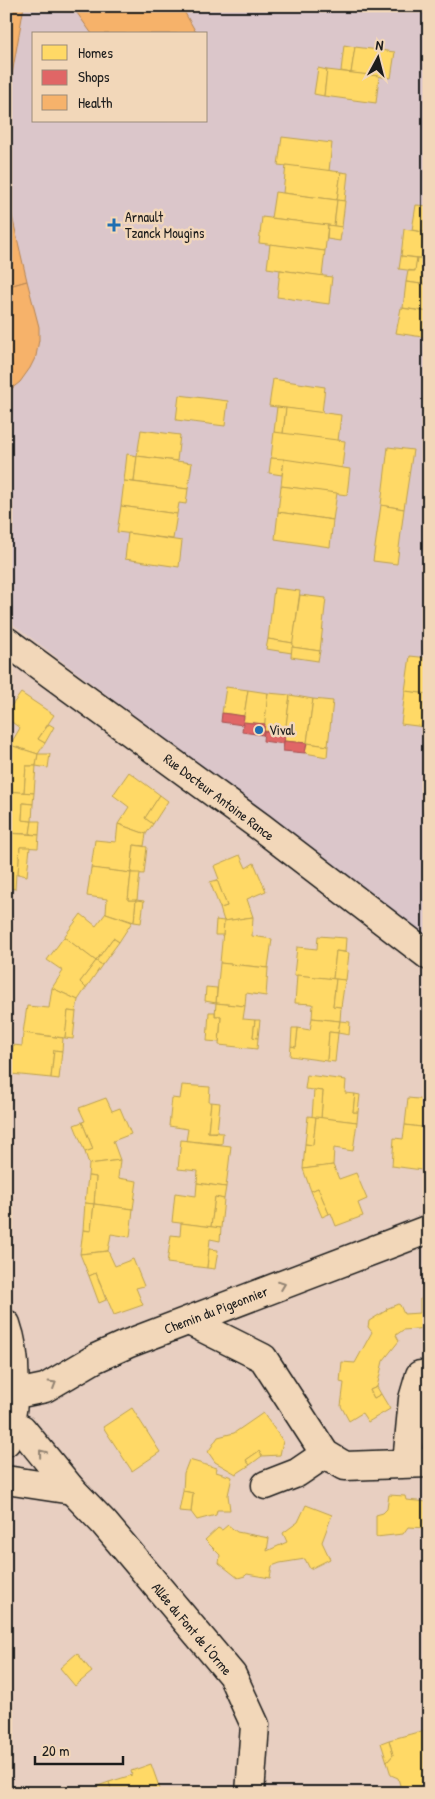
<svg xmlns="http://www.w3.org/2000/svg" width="435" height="1799" font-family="'Patrick Hand',sans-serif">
	<rect width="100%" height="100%" fill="#e8cfc1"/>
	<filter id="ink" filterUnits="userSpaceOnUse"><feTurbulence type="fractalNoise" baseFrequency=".02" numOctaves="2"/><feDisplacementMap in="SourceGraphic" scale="10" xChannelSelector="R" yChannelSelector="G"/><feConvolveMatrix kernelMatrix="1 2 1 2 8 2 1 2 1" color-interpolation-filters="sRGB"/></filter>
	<g filter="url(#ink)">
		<path fill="#dbc6ca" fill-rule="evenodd" d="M6 6H429V937L6 619ZM34 34H206V121H34Z"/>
		<g fill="#ffd966" stroke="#bba050">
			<path d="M344 45 355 47 351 73 341 71Z"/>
			<path d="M355 47 395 52 391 78 351 73Z"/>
			<path d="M318 68 327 70 324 96 314 94Z"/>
			<path d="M327 70 379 76 376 103 324 96Z"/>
			<path d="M282 137 332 143 329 171 278 165Z"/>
			<path d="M286 165 341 172 337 200 283 193Z"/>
			<path d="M341 172 348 173 345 201 337 200Z"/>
			<path d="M275 192 337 200 334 226 271 218Z"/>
			<path d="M337 200 345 201 342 227 334 226Z"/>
			<path d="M416 205 429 206V233L412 230Z"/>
			<path d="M262 217 328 225 325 251 259 243Z"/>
			<path d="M328 225 342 227 340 241 327 239Z"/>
			<path d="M404 229 429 233V259L401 256Z"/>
			<path d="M270 244 325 251 322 276 267 268Z"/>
			<path d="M401 256 417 258 415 271 399 269Z"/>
			<path d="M417 258 429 259V285L406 282 408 271H415Z"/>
			<path d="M280 270 332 277 329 304 277 297Z"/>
			<path d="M406 282 429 285V312L403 308Z"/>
			<path d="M401 308 429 312V338L396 333Z"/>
			<path d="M273 379 325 387 322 413 269 406Z"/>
			<path d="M179 395 228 401 225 426 176 420Z"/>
			<path d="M277 407 286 408 283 434 274 432Z"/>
			<path d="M286 408 341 415 338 441 283 434Z"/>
			<path d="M141 430 180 435 177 461 137 456Z"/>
			<path d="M274 432 345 441 342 468 271 458Z"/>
			<path d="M388 447 413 450 404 509 381 505Z"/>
			<path d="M127 454 137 456 134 482 124 481Z"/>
			<path d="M137 456 192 463 188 489 134 482Z"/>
			<path d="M271 458 284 459 282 475 269 473Z"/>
			<path d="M284 459 350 469 347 495 281 486Z"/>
			<path d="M124 481 188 489 186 504 179 503 177 514 121 506Z"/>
			<path d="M281 486 337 493 333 520 278 512Z"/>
			<path d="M381 505 404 509 397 564 373 561Z"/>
			<path d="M121 506 177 514 173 539 117 532Z"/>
			<path d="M278 512 333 520 330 547 275 539Z"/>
			<path d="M128 533 182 541 179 567 125 559Z"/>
			<path d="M274 588 300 591 293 643 268 639Z"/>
			<path d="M300 595 326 598 320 651 292 647Z"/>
			<path d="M268 639 293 643 292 653 266 649Z"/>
			<path d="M292 647 320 651 318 661 291 657Z"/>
			<path d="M410 656 429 658V694L405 691Z"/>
			<path d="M226 687 248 690 244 716 222 713Z"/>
			<path d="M248 690 268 693 265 724 243 722Z"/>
			<path d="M405 691 429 694 425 727 401 724Z"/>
			<path d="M21 693 54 715 38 739 45 743 38 754 10 745 20 728 6 718V713Z"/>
			<path d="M268 693 290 695 285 734 264 731Z"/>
			<path d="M290 695 313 699 307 743 284 741Z"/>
			<path d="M313 699 333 701 328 746 307 743Z"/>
			<path d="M49 724 54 727 45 743 38 739Z"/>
			<path d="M307 743 328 746 327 757 305 753Z"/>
			<path d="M10 745 38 754 36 766H26L24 793 6 791V763Z"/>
			<path d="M38 754H50L48 768 36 766Z"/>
			<path d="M26 766H36L34 793H24Z"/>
			<path d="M129 772 160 795 145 818 153 824 146 834 118 824 129 807 113 795Z"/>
			<path d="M6 791 34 793 33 804 23 803 22 820 32 821 30 834 6 833Z"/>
			<path d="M160 795 168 801 153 824 145 818Z"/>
			<path d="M23 803 33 804 32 821 22 820Z"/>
			<path d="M32 821H40L39 835 30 834Z"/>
			<path d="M118 824 146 834 144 846 134 845 131 873 91 868 95 840 116 842Z"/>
			<path d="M6 833 39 835 38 848 20 847 18 874H16L15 889 6 888Z"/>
			<path d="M134 845 147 847 144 874 131 873Z"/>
			<path d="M20 847H30L27 876 18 874Z"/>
			<path d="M240 855 246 868 254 863 266 891 247 899 253 917 224 921 220 908 227 906 217 880 219 879 214 866Z"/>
			<path d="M91 868 131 873 128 900H136L134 922 106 913 107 899 87 896Z"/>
			<path d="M131 873H140L137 900H128Z"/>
			<path d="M217 880 227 906 220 908 210 882Z"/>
			<path d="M136 900 144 901 141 923 134 922Z"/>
			<path d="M106 913 132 922 119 942 113 938 96 961 64 937 81 914 96 926Z"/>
			<path d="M253 917 252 936 272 939 268 968 220 963 224 921Z"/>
			<path d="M216 920 224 921 223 935H215Z"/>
			<path d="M318 936 346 938 345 952 336 951 333 979 294 975 297 947 317 949Z"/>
			<path d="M64 937 96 961 80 982 86 988 78 1000 52 988 63 971 47 960Z"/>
			<path d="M113 938 119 942 102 965 96 961Z"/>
			<path d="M336 951 349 953 346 980 333 979Z"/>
			<path d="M96 961 102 965 86 988 80 982Z"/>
			<path d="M220 963 268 968 266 996 246 993 245 1006 216 1003Z"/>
			<path d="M297 975 336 979 333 1006 341 1007 340 1021 312 1018 313 1004 295 1003Z"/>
			<path d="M336 979 345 980 341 1007 333 1006Z"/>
			<path d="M206 987 217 988 216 1003 205 1001Z"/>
			<path d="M52 988 78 1000 76 1012 68 1011 65 1038 23 1033 27 1006 49 1008Z"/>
			<path d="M216 1003 245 1006 243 1019 255 1020 253 1037 258 1038 257 1049 219 1045 221 1016H215Z"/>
			<path d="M68 1011 76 1012 73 1039 65 1038Z"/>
			<path d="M209 1012H215V1016H221L219 1042 207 1041Z"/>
			<path d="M312 1018 340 1021 338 1033 329 1032 327 1061 290 1056 291 1046 296 1047 298 1028 310 1030Z"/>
			<path d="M255 1020H260L258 1038 253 1037Z"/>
			<path d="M340 1021 350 1022 349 1035 338 1033Z"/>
			<path d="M292 1028H298L296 1047 291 1046Z"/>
			<path d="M329 1032 338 1033 335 1062 327 1061Z"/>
			<path d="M23 1033 63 1038 62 1051 54 1050 51 1078 11 1074 13 1045 22 1046Z"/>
			<path d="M54 1050 62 1051 59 1079 51 1078Z"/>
			<path d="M307 1075 346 1080 345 1093 355 1094 353 1112H358L357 1122 321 1118 323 1091 305 1089Z"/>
			<path d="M182 1085 210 1087 209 1102H211L208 1132 223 1133 222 1144 186 1141 188 1129 169 1126 172 1098 180 1099Z"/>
			<path d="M314 1090 323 1091 321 1118 312 1117Z"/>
			<path d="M355 1094 360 1095 358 1112H353Z"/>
			<path d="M106 1098 112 1111 120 1108 131 1134 113 1141 120 1160 89 1164 85 1152 93 1149 82 1122 85 1121 79 1108Z"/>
			<path d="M408 1098 428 1100 429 1099V1128L405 1125Z"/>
			<path d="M211 1102 220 1103 217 1132H208Z"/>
			<path d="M308 1116 316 1117 313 1145 305 1144Z"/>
			<path d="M316 1117 357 1122 353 1151 334 1148 333 1165 303 1169 305 1144 313 1145Z"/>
			<path d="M82 1122 93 1149 85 1152 74 1125Z"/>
			<path d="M405 1125 429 1128V1171L392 1166 394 1138 403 1139Z"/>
			<path d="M181 1140 231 1146 226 1187 197 1183 198 1171 178 1169Z"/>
			<path d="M120 1160 118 1178 137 1181 133 1209 94 1204 96 1177 88 1176 89 1164Z"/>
			<path d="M333 1165 339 1179 356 1173 367 1199 358 1203 363 1216 336 1226 331 1213 329 1214 318 1188 311 1191 303 1169Z"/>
			<path d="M88 1176 96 1177 94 1204 85 1203Z"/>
			<path d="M197 1183 226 1187 224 1199 215 1197 211 1227 172 1222 175 1193 196 1196Z"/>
			<path d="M318 1188 329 1214 322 1217 311 1191Z"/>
			<path d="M215 1197 224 1199 221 1228 211 1227Z"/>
			<path d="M85 1203 94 1204 91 1231 83 1230Z"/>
			<path d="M94 1204 133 1209 130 1237 111 1234 108 1251 80 1254 83 1230 91 1231Z"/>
			<path d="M181 1223 221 1228 220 1241 210 1239 207 1268 167 1263 171 1235 180 1236Z"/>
			<path d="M209 1249 218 1250 215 1269 207 1268Z"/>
			<path d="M108 1251 115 1266 133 1259 144 1286 136 1288 143 1305 114 1315 96 1273 89 1276 80 1254Z"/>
			<path d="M96 1273 106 1300 99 1303 89 1276Z"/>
			<path d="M420 1299H429V1328L403 1330 396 1335 399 1341 383 1361 377 1387 370 1390 374 1398 381 1394 390 1409 368 1422 362 1413 349 1421 341 1406 344 1383 340 1382 342 1362 355 1363 372 1332 368 1327 369 1321 387 1310 386 1309 398 1304 400 1305 404 1314 420 1313Z"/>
			<path d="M377 1387 381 1394 374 1398 370 1390Z"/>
			<path d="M132 1408 160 1452 132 1471 103 1427Z"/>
			<path d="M263 1413 283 1441 280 1455 262 1456 259 1451 246 1460 250 1465 236 1474 215 1462 208 1452 218 1437 234 1433Z"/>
			<path d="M259 1451 262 1456 250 1465 246 1460Z"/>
			<path d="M189 1460 217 1468 216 1472 232 1477 228 1495 230 1510H217L216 1515 197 1520 191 1512 193 1493 183 1491 184 1473Z"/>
			<path d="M183 1491 193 1493 191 1512 179 1511Z"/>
			<path d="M389 1495 405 1496 406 1500 429 1502V1528L408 1527 403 1534 376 1537V1515L383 1513 387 1509Z"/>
			<path d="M306 1505 332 1515 322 1542 330 1559 310 1569 305 1559 280 1563 272 1566 270 1578 247 1574 245 1576 238 1578 219 1563 220 1555 205 1540 218 1528 222 1530 228 1525 237 1532 269 1538 267 1551 287 1542 283 1533 298 1522Z"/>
			<path d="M77 1653 92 1672 75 1686 60 1668Z"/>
			<path d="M429 1729V1793H402L398 1778 391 1775 387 1762 393 1755 389 1740Z"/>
			<path d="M389 1740 393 1755 387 1762 381 1743Z"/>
			<path d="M151 1764 161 1792 112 1793 109 1782 132 1775 131 1771Z"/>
			<path d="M109 1782 112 1793H101L98 1786Z"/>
		</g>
		<g fill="#e06666" stroke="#a55050">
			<path d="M222 713 244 716 243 725 221 722Z"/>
			<path d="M243 722 265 724 263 735 242 732Z"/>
			<path d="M264 731 285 734 284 744 263 741Z"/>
			<path d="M284 741 307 743 305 753 283 751Z"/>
		</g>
		<g fill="#f6b26b" stroke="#b58553">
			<path d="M9 6H24L7 103 6 22Z"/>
			<path d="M72 6H181L197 34H92Z"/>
			<path d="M6 190 27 281 6 287Z"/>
			<path d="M27 281 39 327V340L36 356 30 368 20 382 6 393V287Z"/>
		</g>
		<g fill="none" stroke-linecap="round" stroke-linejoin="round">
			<g stroke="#1c1c1c" stroke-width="31">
				<g id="minor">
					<path d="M6 641 262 828 429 956"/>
					<path d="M189 1321 263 1358 325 1454 345 1466 429 1463"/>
					<path d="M6 1390 26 1392 45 1388 96 1358 127 1344 429 1229"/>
					<path d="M6 1421 22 1429 72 1490 104 1523 232 1675 255 1725 250 1793"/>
					<path d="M407 1463 413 1399 420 1375"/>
					<path d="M6 1480 72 1490"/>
					<path d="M266 1485 297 1473 325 1454"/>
				</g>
			</g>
			<g stroke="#1c1c1c" stroke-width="31">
				<path id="secondary" d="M6 1324C19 1361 15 1405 6 1442"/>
			</g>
			<use href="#minor" stroke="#f2d7b9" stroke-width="28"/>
			<use href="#secondary" stroke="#f2d7b9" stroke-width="28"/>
		</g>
		<defs><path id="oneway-chevron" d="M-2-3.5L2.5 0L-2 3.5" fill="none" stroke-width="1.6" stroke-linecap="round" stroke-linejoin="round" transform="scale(1.25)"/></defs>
		<g stroke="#928372">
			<use href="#oneway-chevron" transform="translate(282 1285) rotate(-21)"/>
			<use href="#oneway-chevron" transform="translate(53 1384) rotate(-31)"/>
			<use href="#oneway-chevron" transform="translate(42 1453) rotate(-129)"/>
		</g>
	</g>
	<g fill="#1f6fb2" stroke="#f2d7b9" stroke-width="2">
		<path d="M111.5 217.5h5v5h5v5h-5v5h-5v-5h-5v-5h5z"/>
		<circle cx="259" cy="730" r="5"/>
	</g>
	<g text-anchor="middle" stroke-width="5" stroke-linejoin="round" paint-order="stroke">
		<g font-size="14" fill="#1c1c1c" stroke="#f2d7b9" text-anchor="start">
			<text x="125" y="222">Arnault<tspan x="125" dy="16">Tzanck Mougins</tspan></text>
			<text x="269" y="735">Vival</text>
		</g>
		<g font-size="14" fill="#1c1c1c" stroke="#f2d7b9">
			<text transform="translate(219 797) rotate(37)" y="5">Rue Docteur Antoine Rance</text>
			<text transform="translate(216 1310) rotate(-21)" y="5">Chemin du Pigeonnier</text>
			<text transform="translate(192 1629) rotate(50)" y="5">Allée du Font de l'Orme</text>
		</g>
	</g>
	<rect width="435" height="1799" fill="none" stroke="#f2d7b9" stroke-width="25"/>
	<rect x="12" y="12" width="410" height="1774" fill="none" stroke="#1c1c1c" stroke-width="2" filter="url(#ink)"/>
	<rect x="32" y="32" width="175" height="90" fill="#f2d7b9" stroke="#9c8c7a"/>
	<rect x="42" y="45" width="25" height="15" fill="#ffd966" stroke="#9c8c7a"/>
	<text x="78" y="58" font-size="15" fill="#1c1c1c">Homes</text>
	<rect x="42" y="70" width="25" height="15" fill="#e06666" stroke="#9c8c7a"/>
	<text x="78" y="82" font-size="15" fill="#1c1c1c">Shops</text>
	<rect x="42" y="95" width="25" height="15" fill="#f6b26b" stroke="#9c8c7a"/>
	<text x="78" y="108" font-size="15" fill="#1c1c1c">Health</text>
	<g transform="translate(378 58) rotate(7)" stroke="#f2d7b9" stroke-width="4" paint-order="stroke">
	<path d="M0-4L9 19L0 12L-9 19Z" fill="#1c1c1c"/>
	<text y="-8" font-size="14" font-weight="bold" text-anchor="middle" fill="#1c1c1c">N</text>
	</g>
	<path d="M35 1756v8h88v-8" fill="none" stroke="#1c1c1c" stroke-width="2.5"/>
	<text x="42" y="1756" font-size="15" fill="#1c1c1c" stroke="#f2d7b9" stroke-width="4" paint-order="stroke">20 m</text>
</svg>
